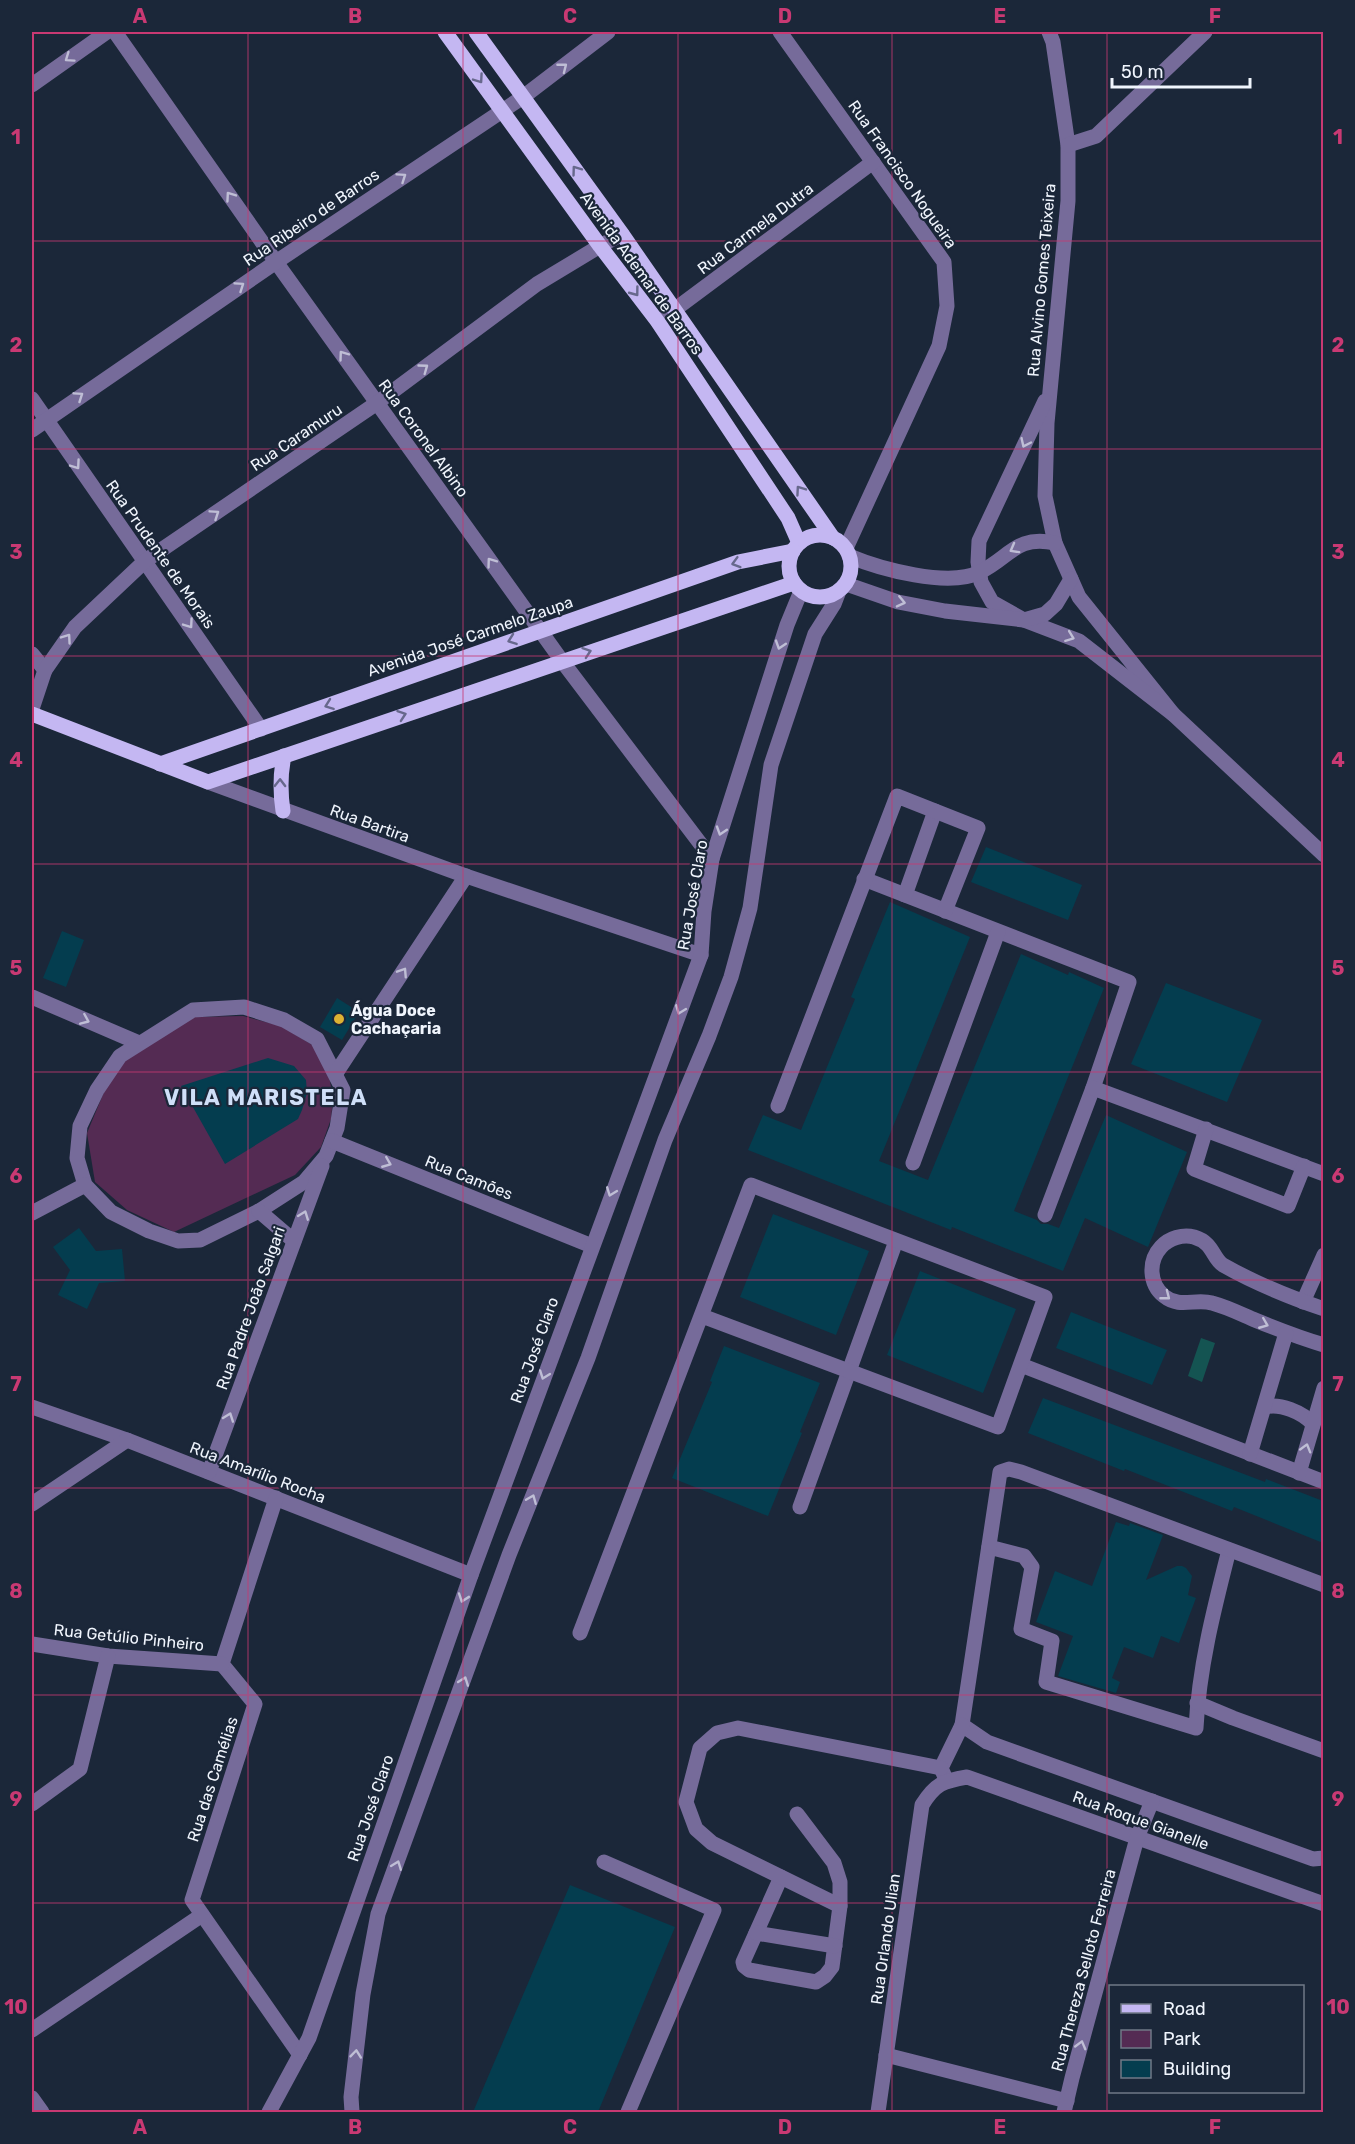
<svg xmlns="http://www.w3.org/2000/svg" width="1355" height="2144" font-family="Rubik,sans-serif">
	<rect width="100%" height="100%" fill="#1b2739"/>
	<path fill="#542b53" d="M243 1016 281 1026 314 1046 329 1076 333 1098 331 1119 321 1147 295 1175 174 1232 127 1210 95 1182 87 1133 104 1092 124 1061 194 1017Z"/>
	<path fill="#145452" d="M1201 1338 1215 1343 1202 1382 1188 1376Z"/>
	<g fill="#043d4f">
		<path d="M986 847 1082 885 1068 920 971 882Z"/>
		<path d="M890 902 970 937 879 1161 928 1180 1021 954 1068 975 1069 972 1104 988 1014 1211 1037 1220 1041 1224H1048L1059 1228 1106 1115 1187 1152 1148 1247 1085 1218 1063 1271 952 1227 951 1230 748 1150 763 1115 801 1130 855 999 851 997Z"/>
		<path d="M62 931 84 940 66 987 43 978Z"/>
		<path d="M1166 983 1262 1020 1227 1102 1131 1064Z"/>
		<path d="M337 998 359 1012 342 1040 320 1027Z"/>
		<path d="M268 1058 294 1066 306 1080 307 1093 302 1110 298 1119 225 1164 181 1086Z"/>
		<path d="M773 1214 869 1251 836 1335 740 1297Z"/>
		<path d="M79 1228 96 1251 122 1249 125 1281 99 1283 87 1309 58 1295 70 1270 53 1247Z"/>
		<path d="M920 1271 1016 1309 983 1393 887 1355Z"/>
		<path d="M1071 1312 1167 1350 1152 1385 1056 1348Z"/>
		<path d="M724 1346 820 1383 800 1432 802 1433 768 1516 672 1478 712 1382 710 1381Z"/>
		<path d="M1043 1398 1265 1482 1266 1479 1323 1501V1543L1234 1507 1232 1511 1125 1469 1124 1471 1028 1433Z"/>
		<path d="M1116 1522 1129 1526 1130 1523 1163 1535 1146 1580 1177 1566H1182L1186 1568 1192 1576 1188 1595 1196 1598 1179 1643 1161 1636 1153 1658 1124 1647 1112 1678 1120 1682 1116 1693 1058 1676 1073 1636 1036 1622 1055 1571 1092 1586Z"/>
		<path d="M570 1885 675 1927 598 2112H473Z"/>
	</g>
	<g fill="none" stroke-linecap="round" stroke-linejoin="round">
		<g stroke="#766b9a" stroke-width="15">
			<path d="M115 32 276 262 562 661 712 859"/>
			<path d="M780 32 944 262 947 306 939 346 846 548"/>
			<path d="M1049 32 1053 42 1068 145V201L1047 423 1045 496 1055 543 1079 597 1173 714"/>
			<path d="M32 85 107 32"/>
			<path d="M1068 145 1096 136 1205 32"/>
			<path d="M658 322 873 162"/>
			<path d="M32 399 261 729"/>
			<path d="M1045 401 979 541 978 562 981 582 992 602 1024 620 1079 641 1173 714 1324 855"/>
			<path d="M32 430 276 262 523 97 608 32"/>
			<path d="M849 556C880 569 949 588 980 572 1011 557 1015 535 1055 543"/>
			<path d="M846 584 898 602 945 611 1024 620 1045 614 1056 604 1071 579"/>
			<path d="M32 654 45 670"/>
			<path d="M32 709 45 670 75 627 145 561 377 403 537 284 600 246 622 234"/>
			<path d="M208 782 466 876 701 955"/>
			<path d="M864 879 1129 982 1093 1088 1045 1215"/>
			<path d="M905 895 935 811"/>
			<path d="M32 997 139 1043"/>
			<path d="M244 1007 284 1020 317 1039 343 1090 337 1128 326 1156 304 1182 259 1211 200 1240 178 1241 149 1231 111 1212 85 1185 77 1158 80 1126 97 1090 120 1056 193 1010Z"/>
			<path d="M336 1073 466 876"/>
			<path d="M1093 1088 1324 1174"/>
			<path d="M778 1106 897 796 978 828 945 911"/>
			<path d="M1206 1129 1194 1169 1288 1206 1304 1166"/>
			<path d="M332 1141 592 1246"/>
			<path d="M913 1163 998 932"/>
			<path d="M259 1211 294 1241"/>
			<path d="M32 1213 85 1185"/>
			<path d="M1303 1302 1324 1255"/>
			<path d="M1324 1309C1292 1298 1251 1281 1223 1265 1212 1258 1214 1243 1194 1237 1183 1234 1169 1238 1161 1247 1148 1261 1149 1284 1164 1296 1180 1309 1195 1298 1212 1303 1227 1307 1241 1314 1255 1320 1277 1329 1300 1338 1324 1345"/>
			<path d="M1021 1365 1324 1482"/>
			<path d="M32 1407 127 1440 471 1575"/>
			<path d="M1265 1407C1280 1403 1302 1412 1313 1424"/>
			<path d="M1250 1454 1286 1333"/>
			<path d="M209 1472 322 1166"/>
			<path d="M1299 1473 1324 1388"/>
			<path d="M276 1498 222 1664 255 1704 192 1900 300 2055"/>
			<path d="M32 1504 127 1440"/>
			<path d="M800 1507 896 1241"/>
			<path d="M989 1547 1024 1556 1032 1567 1021 1629 1052 1641 1046 1682 1196 1728C1199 1667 1214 1609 1229 1550"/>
			<path d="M1324 1585 1021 1472 1009 1469 1000 1472 962 1725 987 1742 1313 1859 1324 1858"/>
			<path d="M580 1633 751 1185 1045 1297 998 1427 702 1316"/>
			<path d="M32 1644 108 1656 222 1664"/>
			<path d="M1197 1703 1233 1718 1324 1751"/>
			<path d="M945 1777 941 1768 962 1725"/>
			<path d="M32 1804 80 1769 108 1656"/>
			<path d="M604 1862 714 1910 628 2112"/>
			<path d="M781 1877 743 1962 744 1966 749 1970 816 1982 825 1976 832 1967 840 1906V1882L834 1863 797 1814"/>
			<path d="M840 1906 712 1843 696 1829 686 1802 700 1748 717 1733 738 1728 941 1768"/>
			<path d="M756 1933 835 1946"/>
			<path d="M32 2030 202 1915"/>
			<path d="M886 2055 1067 2101"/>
			<path d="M32 2098 42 2112"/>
			<path d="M269 2112 309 2038 471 1575 701 955 704 911 712 859 787 625 801 591"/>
			<path d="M352 2112 351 2097 363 1994 378 1914 509 1555 588 1358 665 1140 709 1036 731 977 750 908 771 765 815 634 834 604 839 591"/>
			<path d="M878 2112 922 1805C935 1784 943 1781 967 1777L1324 1904"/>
			<path d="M1064 2112 1072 2078 1137 1838 1152 1801"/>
		</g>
		<g stroke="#c4b7f2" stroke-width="15">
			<path d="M445 32 600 246 658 322 788 518 799 543"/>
			<path d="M476 32 622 234 833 538"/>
			<circle cx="820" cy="566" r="31"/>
			<path d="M32 714 208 782 794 583"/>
			<path d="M160 764 738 562 793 551"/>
			<path d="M283 811C280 791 280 775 284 756"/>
		</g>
	</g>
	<defs><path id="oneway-chevron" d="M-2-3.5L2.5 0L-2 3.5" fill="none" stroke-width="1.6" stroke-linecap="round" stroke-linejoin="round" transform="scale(1.5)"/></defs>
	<g stroke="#bfbed5">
		<use href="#oneway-chevron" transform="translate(69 58) rotate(145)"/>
		<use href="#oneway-chevron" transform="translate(563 67) rotate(-38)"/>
		<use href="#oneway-chevron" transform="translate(402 177) rotate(-34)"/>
		<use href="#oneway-chevron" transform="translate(230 196) rotate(-125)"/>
		<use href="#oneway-chevron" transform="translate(240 286) rotate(-34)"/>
		<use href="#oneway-chevron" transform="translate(343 355) rotate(-126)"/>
		<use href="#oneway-chevron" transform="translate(424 368) rotate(-36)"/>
		<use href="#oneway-chevron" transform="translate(79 396) rotate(-34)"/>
		<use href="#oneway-chevron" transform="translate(1025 443) rotate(115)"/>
		<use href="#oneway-chevron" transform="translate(76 465) rotate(55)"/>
		<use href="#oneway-chevron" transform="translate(215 514) rotate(-34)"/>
		<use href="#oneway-chevron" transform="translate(1014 549) rotate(151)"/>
		<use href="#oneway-chevron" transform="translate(491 562) rotate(-126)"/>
		<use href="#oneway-chevron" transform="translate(901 602) rotate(13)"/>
		<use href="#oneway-chevron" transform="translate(189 624) rotate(55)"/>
		<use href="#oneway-chevron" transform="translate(1070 637) rotate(21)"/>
		<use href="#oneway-chevron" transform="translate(67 638) rotate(-55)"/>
		<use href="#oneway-chevron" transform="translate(780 645) rotate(108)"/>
		<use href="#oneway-chevron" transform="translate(721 831) rotate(108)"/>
		<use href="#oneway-chevron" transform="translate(403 972) rotate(-57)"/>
		<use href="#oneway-chevron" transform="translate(680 1010) rotate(111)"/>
		<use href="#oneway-chevron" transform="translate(85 1020) rotate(23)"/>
		<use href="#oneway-chevron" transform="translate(387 1163) rotate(22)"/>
		<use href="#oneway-chevron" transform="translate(611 1192) rotate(111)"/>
		<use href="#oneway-chevron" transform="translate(304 1215) rotate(-69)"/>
		<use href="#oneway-chevron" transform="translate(1166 1296) rotate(38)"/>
		<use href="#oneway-chevron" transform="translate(1264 1324) rotate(22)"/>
		<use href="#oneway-chevron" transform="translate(544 1375) rotate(110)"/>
		<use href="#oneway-chevron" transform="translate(229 1417) rotate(-70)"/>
		<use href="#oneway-chevron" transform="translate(1306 1448) rotate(-74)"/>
		<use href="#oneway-chevron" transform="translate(532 1499) rotate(-68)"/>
		<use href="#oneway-chevron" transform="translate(463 1598) rotate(109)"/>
		<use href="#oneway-chevron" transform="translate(464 1681) rotate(-70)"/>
		<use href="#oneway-chevron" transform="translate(397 1865) rotate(-69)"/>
		<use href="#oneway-chevron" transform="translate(1081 2045) rotate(-75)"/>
		<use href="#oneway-chevron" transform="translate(356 2054) rotate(-84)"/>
	</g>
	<g stroke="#67688c">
		<use href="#oneway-chevron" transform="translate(479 79) rotate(55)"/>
		<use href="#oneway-chevron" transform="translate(576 170) rotate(-126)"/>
		<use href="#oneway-chevron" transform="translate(635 292) rotate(53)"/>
		<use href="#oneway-chevron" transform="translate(800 490) rotate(-125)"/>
		<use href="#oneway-chevron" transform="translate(736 563) rotate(164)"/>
		<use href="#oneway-chevron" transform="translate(512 640) rotate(160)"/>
		<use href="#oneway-chevron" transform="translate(587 652) rotate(-19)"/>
		<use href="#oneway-chevron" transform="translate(329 705) rotate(160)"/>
		<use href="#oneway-chevron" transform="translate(402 715) rotate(-19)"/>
		<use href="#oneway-chevron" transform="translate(280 783) rotate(-89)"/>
	</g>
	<path fill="none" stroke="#c93973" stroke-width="1.5" stroke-opacity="0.55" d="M248 32V2112M463 32V2112M678 32V2112M892 32V2112M1107 32V2112M32 241H1324M32 449H1324M32 656H1324M32 864H1324M32 1072H1324M32 1280H1324M32 1488H1324M32 1695H1324M32 1903H1324"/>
	<circle fill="#dcb233" stroke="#1b2739" stroke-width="2" cx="339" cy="1019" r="6"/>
	<g text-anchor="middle" stroke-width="4.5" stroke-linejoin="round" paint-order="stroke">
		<g font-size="16" fill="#f0f5fd" stroke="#1b2739">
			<text transform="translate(903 174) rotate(55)" y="6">Rua Francisco Nogueira</text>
			<text transform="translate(311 217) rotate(-34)" y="6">Rua Ribeiro de Barros</text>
			<text transform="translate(755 228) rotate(-37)" y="6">Rua Carmela Dutra</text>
			<text transform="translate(642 273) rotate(54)" y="6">Avenida Ademar de Barros</text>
			<text transform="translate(1041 280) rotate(-85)" y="6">Rua Alvino Gomes Teixeira</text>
			<text transform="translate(296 437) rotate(-34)" y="6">Rua Caramuru</text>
			<text transform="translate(424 438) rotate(54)" y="6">Rua Coronel Albino</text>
			<text transform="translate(161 554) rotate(55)" y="6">Rua Prudente de Morais</text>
			<text transform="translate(470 636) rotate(-19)" y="6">Avenida José Carmelo Zaupa</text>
			<text transform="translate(370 823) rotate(20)" y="6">Rua Bartira</text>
			<text transform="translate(692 895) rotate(-80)" y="6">Rua José Claro</text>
			<text transform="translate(469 1177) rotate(22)" y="6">Rua Camões</text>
			<text transform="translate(250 1308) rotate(-70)" y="6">Rua Padre João Salgari</text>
			<text transform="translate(534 1350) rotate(-70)" y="6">Rua José Claro</text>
			<text transform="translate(258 1472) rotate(21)" y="6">Rua Amarílio Rocha</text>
			<text transform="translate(129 1637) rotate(6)" y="6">Rua Getúlio Pinheiro</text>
			<text transform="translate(212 1779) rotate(-72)" y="6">Rua das Camélias</text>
			<text transform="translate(370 1808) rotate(-71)" y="6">Rua José Claro</text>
			<text transform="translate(1141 1820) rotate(20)" y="6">Rua Roque Gianelle</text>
			<text transform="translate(885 1939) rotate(-82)" y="6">Rua Orlando Ulian</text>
			<text transform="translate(1083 1970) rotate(-75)" y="6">Rua Thereza Selloto Ferreira</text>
		</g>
		<g font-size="16" font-weight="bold" fill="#f0f5fd" stroke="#1b2739" text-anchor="start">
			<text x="351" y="1016">Água Doce<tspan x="351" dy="18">Cachaçaria</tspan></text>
		</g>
		<g font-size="22" font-weight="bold" letter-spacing="1.5" fill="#cfdff8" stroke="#1b2739">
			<text x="266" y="1105">VILA MARISTELA</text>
		</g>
	</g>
	<rect width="1355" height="2144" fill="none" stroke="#1b2739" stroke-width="66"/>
	<rect x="1109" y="1985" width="195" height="108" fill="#1b2739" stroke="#707987" stroke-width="1.5"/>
	<rect x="1121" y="2004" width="30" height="9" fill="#c4b7f2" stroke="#707987" stroke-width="1.5"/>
	<text x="1163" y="2015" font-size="18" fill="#f0f5fd">Road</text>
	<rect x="1121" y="2030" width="30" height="18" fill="#542b53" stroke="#707987" stroke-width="1.5"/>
	<text x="1163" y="2045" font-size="18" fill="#f0f5fd">Park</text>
	<rect x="1121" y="2060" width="30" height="18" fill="#043d4f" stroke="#707987" stroke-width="1.5"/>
	<text x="1163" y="2075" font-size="18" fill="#f0f5fd">Building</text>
	<path d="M1112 78v9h138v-9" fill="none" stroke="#f0f5fd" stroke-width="3"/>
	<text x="1121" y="78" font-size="18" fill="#f0f5fd" stroke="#1b2739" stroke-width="4.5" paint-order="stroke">50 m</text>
	<rect x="33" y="33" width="1289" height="2078" fill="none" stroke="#c93973" stroke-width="2"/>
	<g font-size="20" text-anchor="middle" font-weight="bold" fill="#c93973">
		<text x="140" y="23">A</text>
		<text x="355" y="23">B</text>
		<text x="570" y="23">C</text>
		<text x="785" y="23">D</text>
		<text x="1000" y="23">E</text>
		<text x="1215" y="23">F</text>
		<text x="16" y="144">1</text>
		<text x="1338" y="144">1</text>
		<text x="16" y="352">2</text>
		<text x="1338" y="352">2</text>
		<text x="16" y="559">3</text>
		<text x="1338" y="559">3</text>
		<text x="16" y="767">4</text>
		<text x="1338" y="767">4</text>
		<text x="16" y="975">5</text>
		<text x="1338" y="975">5</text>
		<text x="16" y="1183">6</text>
		<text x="1338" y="1183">6</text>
		<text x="16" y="1391">7</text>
		<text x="1338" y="1391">7</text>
		<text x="16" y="1598">8</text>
		<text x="1338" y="1598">8</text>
		<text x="16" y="1806">9</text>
		<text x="1338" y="1806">9</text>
		<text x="16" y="2014">10</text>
		<text x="1338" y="2014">10</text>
		<text x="140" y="2134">A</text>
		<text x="355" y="2134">B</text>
		<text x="570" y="2134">C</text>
		<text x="785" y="2134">D</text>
		<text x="1000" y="2134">E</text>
		<text x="1215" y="2134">F</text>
	</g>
</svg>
